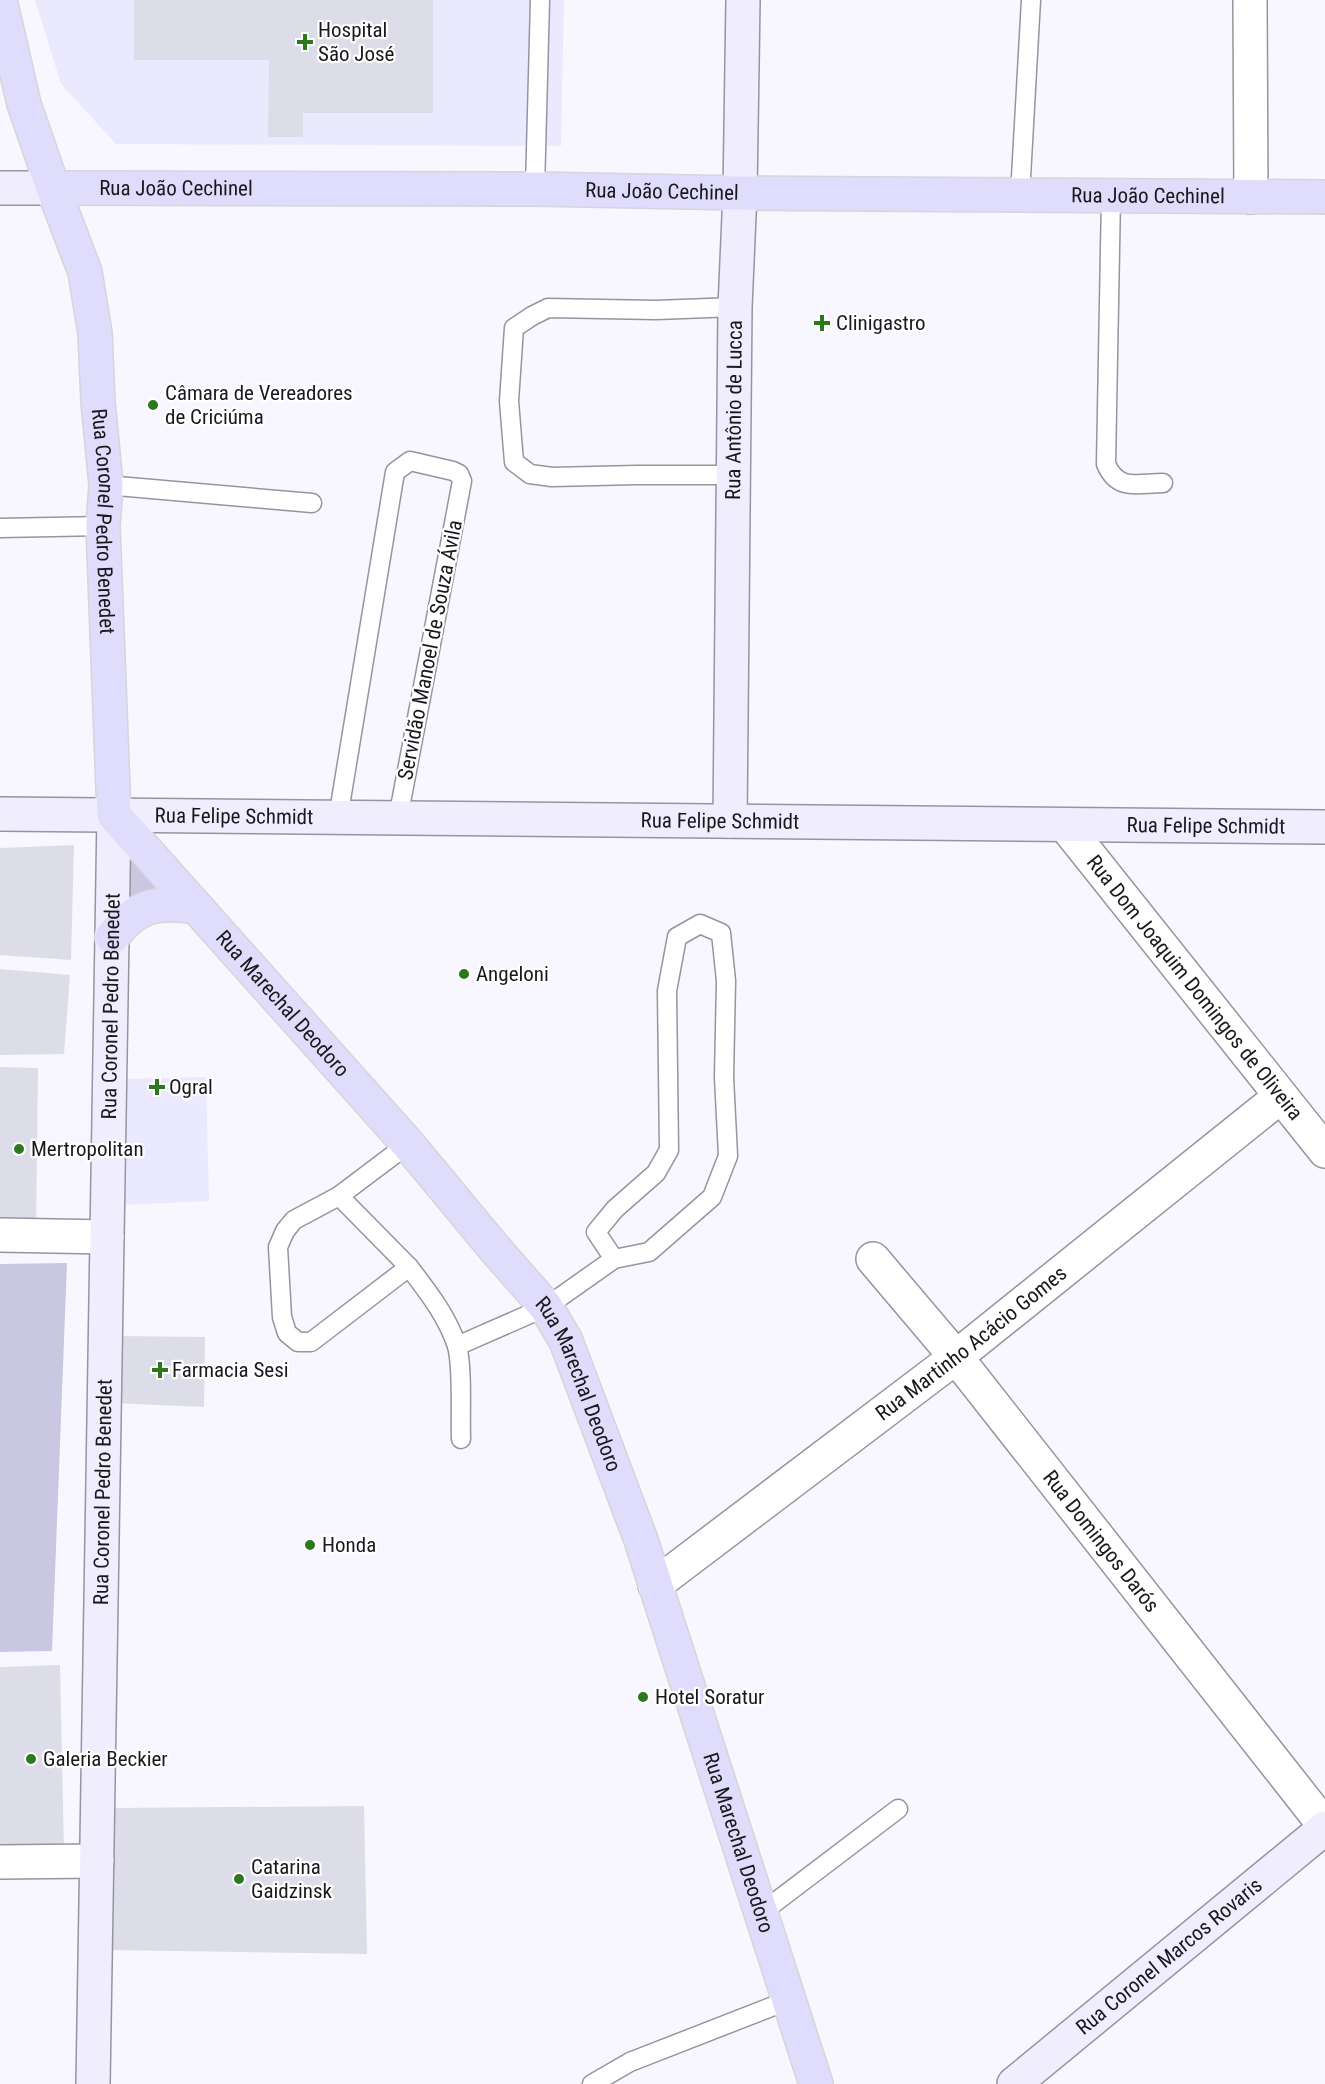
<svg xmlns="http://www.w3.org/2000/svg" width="1325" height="2084" font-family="'Roboto Condensed',sans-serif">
	<rect width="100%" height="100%" fill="#f8f7ff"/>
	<g fill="#ebe9fe">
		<path d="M35 0H564L561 146 116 144 61 84Z"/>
		<path d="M206 1077 209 1201 120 1205 124 1079Z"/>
	</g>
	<g fill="#cac7e2">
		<path d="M120 835 180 898 118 918Z"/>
		<path d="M67 1263 52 1651 0 1652V1264Z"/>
	</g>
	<g fill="#dddce9">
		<path d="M134 0H433V113H303V137H268L269 60H134Z"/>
		<path d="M74 845 71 960 0 955V848Z"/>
		<path d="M0 969 70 975 64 1054 0 1055Z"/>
		<path d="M0 1067 38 1068 36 1230H0Z"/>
		<path d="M117 1336 205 1337 204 1407 113 1403Z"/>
		<path d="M60 1665 64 1852 0 1851V1667Z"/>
		<path d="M364 1806 367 1954 110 1950 115 1808Z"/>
	</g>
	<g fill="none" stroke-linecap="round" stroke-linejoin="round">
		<g stroke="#9594a0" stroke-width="21">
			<g id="lane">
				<path d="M535 189 540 0"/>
				<path d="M1020 195 1031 0"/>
				<path d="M1111 196 1106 464C1118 492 1138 483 1163 483"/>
				<path d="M734 475H637L552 477 530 474 514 462 509 401 514 328 532 316 548 308 656 310 735 307"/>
				<path d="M106 485 312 503"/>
				<path d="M0 528 103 526"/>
				<path d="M338 818 395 472 410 461 453 471 459 474 462 481 398 818"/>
				<path d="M408 1144 339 1196 294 1220 285 1231 278 1247 282 1317 287 1333 298 1342H311L409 1267C428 1292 447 1316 457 1346 463 1368 460 1414 461 1439"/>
				<path d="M339 1196 409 1267"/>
				<path d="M457 1346 546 1307 614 1259 649 1252 712 1197 728 1156 724 1077 726 981 721 933 700 924 677 937 667 991 669 1150 656 1173 615 1209 596 1232 614 1259"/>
				<path d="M761 1913 898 1809"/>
				<path d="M592 2084 630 2062 789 2000"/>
			</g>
		</g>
		<g stroke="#9594a0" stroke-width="36">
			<g id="street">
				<path d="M1250 0 1251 197"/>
				<path id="s1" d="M1065 825 1325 1151"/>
				<path d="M0 1235 107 1237"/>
				<path id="s2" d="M873 1259 956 1357 1325 1826"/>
				<path id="s3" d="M655 1585 956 1357 1281 1096"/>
				<path d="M0 1862 97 1861"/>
			</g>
		</g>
		<g stroke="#9594a0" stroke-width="36">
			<g id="secondary">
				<path d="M0 188H53"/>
				<path id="s4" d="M0 814 1325 827"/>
				<path id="s5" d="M730 821 735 307 740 193 743 0"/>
				<path id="s6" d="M93 2084 114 815"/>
				<path id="s7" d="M1014 2084 1325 1828"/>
			</g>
		</g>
		<g stroke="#d6d6d6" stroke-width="36">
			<g id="primary">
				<path id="s8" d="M0 0 24 104 53 188 85 272 95 333 98 402 106 485 103 526 114 815 408 1144 495 1249 546 1307 566 1341 641 1540 816 2084"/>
				<path id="s9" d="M53 188 535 189 740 193 1325 197"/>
				<path d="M112 937C137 905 156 901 196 907"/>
			</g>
		</g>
		<use href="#lane" stroke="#fff" stroke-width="18"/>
		<use href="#street" stroke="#fff" stroke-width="33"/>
		<use href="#secondary" stroke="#f0eefe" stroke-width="33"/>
		<use href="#primary" stroke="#e0dcfc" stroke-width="33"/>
	</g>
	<g fill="#2d771c" stroke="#fff" stroke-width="2">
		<path d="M302 33h6v6h6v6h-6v6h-6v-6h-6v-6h6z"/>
		<path d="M819 314h6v6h6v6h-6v6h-6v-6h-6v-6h6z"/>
		<circle cx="153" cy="405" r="6"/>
		<circle cx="464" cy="974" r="6"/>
		<path d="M154 1078h6v6h6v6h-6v6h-6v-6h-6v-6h6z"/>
		<circle cx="19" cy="1149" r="6"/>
		<path d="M157 1361h6v6h6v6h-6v6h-6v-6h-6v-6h6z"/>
		<circle cx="310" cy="1545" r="6"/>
		<circle cx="643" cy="1697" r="6"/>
		<circle cx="31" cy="1759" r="6"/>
		<circle cx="239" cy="1879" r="6"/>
	</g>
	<g text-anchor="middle" stroke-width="4.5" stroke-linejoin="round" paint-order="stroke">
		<g font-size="21" fill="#19191d" stroke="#fff" text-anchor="start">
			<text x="318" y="37">Hospital<tspan x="318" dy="24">São José</tspan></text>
			<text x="836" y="330">Clinigastro</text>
			<text x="165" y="400">Câmara de Vereadores<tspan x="165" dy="24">de Criciúma</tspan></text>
			<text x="476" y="981">Angeloni</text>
			<text x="169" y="1094">Ogral</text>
			<text x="31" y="1156">Mertropolitan</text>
			<text x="172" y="1377">Farmacia Sesi</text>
			<text x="322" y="1552">Honda</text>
			<text x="655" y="1704">Hotel Soratur</text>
			<text x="43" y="1766">Galeria Beckier</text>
			<text x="251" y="1874">Catarina<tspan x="251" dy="24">Gaidzinsk</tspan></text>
		</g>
		<g font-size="21" fill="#19191d" stroke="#fff">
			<text dy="7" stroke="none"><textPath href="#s9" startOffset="123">Rua João Cechinel</textPath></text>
			<text dy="7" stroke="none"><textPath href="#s9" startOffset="609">Rua João Cechinel</textPath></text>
			<text dy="7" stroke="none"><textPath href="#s9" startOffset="1095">Rua João Cechinel</textPath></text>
			<text dy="7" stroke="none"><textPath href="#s5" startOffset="411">Rua Antônio de Lucca</textPath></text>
			<text dy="7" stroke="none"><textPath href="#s8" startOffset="536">Rua Coronel Pedro Benedet</textPath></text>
			<text transform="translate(430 650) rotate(-79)" y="7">Servidão Manoel de Souza Ávila</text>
			<text dy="7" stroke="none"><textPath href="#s4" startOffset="234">Rua Felipe Schmidt</textPath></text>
			<text dy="7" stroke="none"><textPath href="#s4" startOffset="720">Rua Felipe Schmidt</textPath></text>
			<text dy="7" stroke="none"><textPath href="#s4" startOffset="1206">Rua Felipe Schmidt</textPath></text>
			<text dy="7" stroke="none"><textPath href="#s1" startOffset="208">Rua Dom Joaquim Domingos de Oliveira</textPath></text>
			<text dy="7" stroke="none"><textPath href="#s8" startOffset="1083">Rua Marechal Deodoro</textPath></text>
			<text dy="7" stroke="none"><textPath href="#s6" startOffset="1078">Rua Coronel Pedro Benedet</textPath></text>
			<text dy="7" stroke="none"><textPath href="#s3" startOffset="398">Rua Martinho Acácio Gomes</textPath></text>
			<text dy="7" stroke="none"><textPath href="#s8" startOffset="1569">Rua Marechal Deodoro</textPath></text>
			<text dy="7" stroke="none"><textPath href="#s6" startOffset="592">Rua Coronel Pedro Benedet</textPath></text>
			<text dy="7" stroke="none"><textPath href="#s2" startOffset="363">Rua Domingos Darós</textPath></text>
			<text dy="7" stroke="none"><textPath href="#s8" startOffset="2055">Rua Marechal Deodoro</textPath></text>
			<text dy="7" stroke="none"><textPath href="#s7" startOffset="201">Rua Coronel Marcos Rovaris</textPath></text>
		</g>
	</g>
</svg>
